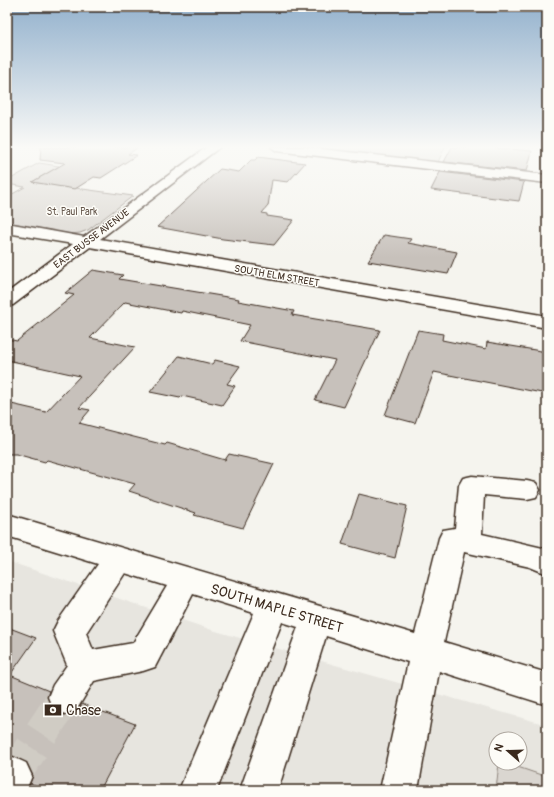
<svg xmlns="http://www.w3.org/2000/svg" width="554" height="797" font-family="Pangolin,sans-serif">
	<rect width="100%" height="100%" fill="#f5f4ee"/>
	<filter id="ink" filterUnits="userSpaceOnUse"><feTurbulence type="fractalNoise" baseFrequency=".025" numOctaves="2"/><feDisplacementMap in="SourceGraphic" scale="8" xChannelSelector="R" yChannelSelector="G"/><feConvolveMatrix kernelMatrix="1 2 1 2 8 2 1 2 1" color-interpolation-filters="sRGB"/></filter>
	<g filter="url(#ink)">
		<path fill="#e7e5df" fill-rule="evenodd" d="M7 561 212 630 547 725V790H7ZM496 739H520V763H496Z"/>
		<g fill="#dad6d0" stroke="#8a8077">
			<path d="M304 147H445L438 162Z"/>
			<path d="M39 163 59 166 32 182 133 196 88 230 80 233 70 234 7 222V197L25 187 7 184V181Z"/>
			<path d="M499 763H506L547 777V790H496Z"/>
		</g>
		<g fill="#c7c1bb" stroke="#3b2a1e">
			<path d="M41 147H139L128 154 137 155 101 178 94 177 75 189 32 182 65 163 40 160Z"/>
			<path d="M452 147H488L532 151 527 171 444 162Z"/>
			<path d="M258 157 305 163 288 182 272 180 268 206 262 213 267 214V216L294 220 274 245 223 239 157 227 220 169 239 172 251 160H255Z"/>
			<path d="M440 172 524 182 519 201 431 190Z"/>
			<path d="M384 235 411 239 408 243 457 252 448 274 368 261Z"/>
			<path d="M93 270 123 275 119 279 239 299 238 301 294 311 292 315 380 330 344 407 315 400 335 360 240 341 250 325 182 311 181 313 125 302 90 338 135 347 79 408 90 410 79 423 165 445 167 443 225 460 229 454 274 464 243 528 194 515 196 513 129 491 135 484 47 460 45 462 16 454H7V403L46 412 80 376 7 360V339L17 341 74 295 65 293Z"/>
			<path d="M418 330 443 334 442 340 486 349 487 342 547 352V394L434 372 415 423 385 415Z"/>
			<path d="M179 356 212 364 215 360 240 366 227 384 235 386 222 405 182 396 180 398 150 392Z"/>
			<path d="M359 494 407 506 395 558 342 544Z"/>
			<path d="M7 627 36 638 10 675 49 691 47 698 52 710 66 715 78 710 82 704 135 724 100 790H46L30 783 33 775 27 762 14 756 7 758Z"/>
		</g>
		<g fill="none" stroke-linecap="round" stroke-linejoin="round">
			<path stroke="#d0ccc4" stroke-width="34" stroke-dasharray="34 17" stroke-linecap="butt" d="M13 776 65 697"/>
			<g stroke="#3b2a1e" stroke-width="3">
				<g id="minor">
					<path d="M207 147H220L100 239 547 316V328L90 247 13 305 7 306V293L73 244 7 233V223L84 237Z"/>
					<path d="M271 147H304L547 175V183L277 151Z"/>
					<path d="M472 476 527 481 536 483 540 490 536 497 527 499 484 495 482 534 547 549V574L530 567 464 552 444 642 547 673V705L439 671 418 790H380L408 662 326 636 278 790H240L298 627 282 622 217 790H179L254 613 193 594 155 667 143 671 94 681 77 709 65 714 53 709 48 697 53 685 67 665 53 631 58 621 98 564 7 536V514L415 634 439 538 443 530 455 528 459 485 463 478ZM125 573 167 586 133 643 93 650 86 633Z"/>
					<path d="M13 757 26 763 32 776 26 790H7V760Z"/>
				</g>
			</g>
			<use href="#minor" fill="#fdfcf7" fill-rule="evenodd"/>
		</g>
	</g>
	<linearGradient id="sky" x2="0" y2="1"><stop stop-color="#93b1cd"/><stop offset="0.57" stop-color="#fafaf7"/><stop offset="1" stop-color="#fafaf7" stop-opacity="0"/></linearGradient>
	<rect width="554" height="258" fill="url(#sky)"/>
	<defs>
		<g id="bank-bare" transform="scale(1.38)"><path d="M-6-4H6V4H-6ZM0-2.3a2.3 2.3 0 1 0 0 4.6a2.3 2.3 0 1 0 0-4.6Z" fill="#3b2a1e" stroke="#fdfcf7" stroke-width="2.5" paint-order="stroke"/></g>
	</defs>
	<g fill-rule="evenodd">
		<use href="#bank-bare" x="53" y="710"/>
	</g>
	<g text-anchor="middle" stroke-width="3" stroke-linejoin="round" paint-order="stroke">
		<g font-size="10" fill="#63554a" stroke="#fdfcf7">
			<text x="72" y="215">St. Paul Park</text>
		</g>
		<g font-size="10" fill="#3b2a1e" stroke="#fdfcf7">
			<text transform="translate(91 238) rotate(-37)" y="4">EAST BUSSE AVENUE</text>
			<text transform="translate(277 275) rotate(10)" y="4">SOUTH ELM STREET</text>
		</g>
		<g font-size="14" fill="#3b2a1e" stroke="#fdfcf7">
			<text transform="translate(277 608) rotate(17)" y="5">SOUTH MAPLE STREET</text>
		</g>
		<g font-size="14" fill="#3b2a1e" stroke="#fdfcf7" text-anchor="start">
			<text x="66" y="715">Chase</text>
		</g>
	</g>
	<rect width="554" height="797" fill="none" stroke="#fdfcf7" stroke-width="24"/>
	<rect x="12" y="12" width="530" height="773" fill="none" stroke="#3b2a1e" stroke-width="1.5" filter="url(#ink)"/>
	<g transform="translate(508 751) rotate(290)"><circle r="19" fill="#fdfcf7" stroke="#afa8a0"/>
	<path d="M0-3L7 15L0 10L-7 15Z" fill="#3b2a1e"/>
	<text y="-6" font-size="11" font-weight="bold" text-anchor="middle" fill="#3b2a1e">N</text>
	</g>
</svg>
